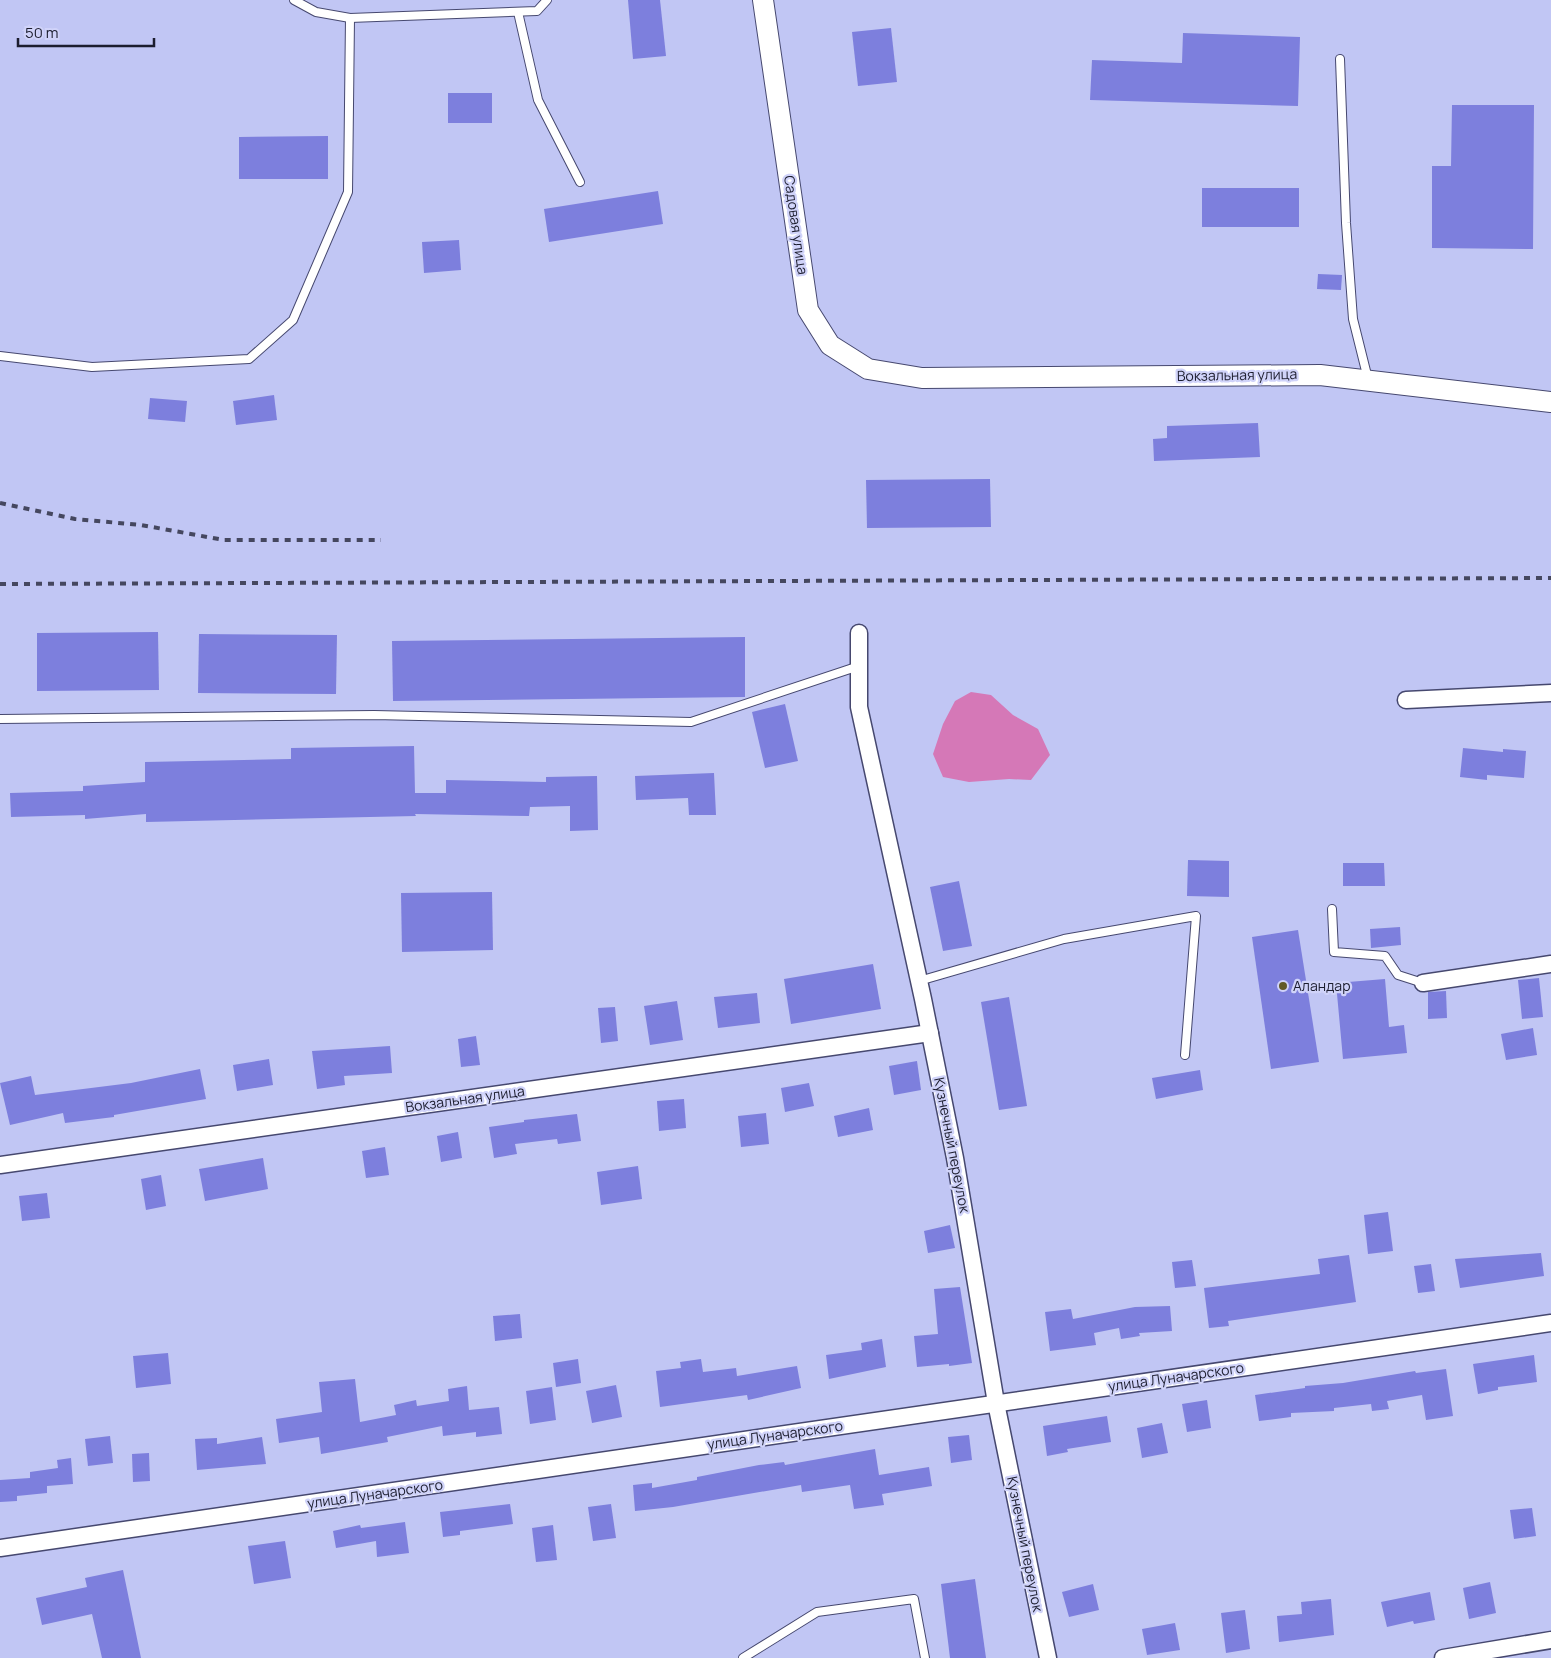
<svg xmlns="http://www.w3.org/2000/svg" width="1551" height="1658" font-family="Manrope,sans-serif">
	<rect width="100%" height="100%" fill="#c1c6f4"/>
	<path fill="#d578b7" d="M971 692 991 695 1013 715 1038 729 1050 755 1031 780 1009 779 969 782 943 777 933 754 943 724 955 701Z"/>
	<g fill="#7d7fdd">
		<path d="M628 0H660L666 56 633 59Z"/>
		<path d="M891 28 897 82 858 86 852 32Z"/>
		<path d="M1183 33 1300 37 1298 106 1090 100 1092 60 1182 63Z"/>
		<rect x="448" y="93" width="44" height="30"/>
		<path d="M1452 105H1534L1533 249 1432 248V166H1451Z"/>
		<path d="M328 136V179H239V137Z"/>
		<rect x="1202" y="188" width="97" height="39"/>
		<path d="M658 191 663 224 549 242 544 209Z"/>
		<path d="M459 240 461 270 424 273 422 242Z"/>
		<path d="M1318 274 1342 275 1341 290 1317 289Z"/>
		<path d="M274 395 277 420 236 425 233 401Z"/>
		<path d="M150 398 187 401 185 422 148 419Z"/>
		<path d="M1258 423 1260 457 1154 461 1153 439 1167 438V426Z"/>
		<path d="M990 479 991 527 867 528 866 480Z"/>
		<path d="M158 632 159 690 37 691V633Z"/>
		<path d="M199 634 337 635 336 694 198 693Z"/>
		<path d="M745 637V697L393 701 392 641Z"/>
		<path d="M785 704 798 761 765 768 752 712Z"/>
		<path d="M414 746 415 793H446V780L546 782V777L597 776 598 830 570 831V806L530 807 529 816 415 814 416 816 146 822V814L85 819V815L11 817 10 793 83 791V786L145 782V762L291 759V748Z"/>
		<path d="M1463 748 1503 752V749L1526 751 1524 778 1487 775V780L1460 777Z"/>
		<path d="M714 773 716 815H689L688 798 636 800 635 776Z"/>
		<path d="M1188 860 1229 861V897L1187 896Z"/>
		<path d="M1343 863H1384L1385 886H1343Z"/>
		<path d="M959 881 972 946 943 951 930 887Z"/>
		<path d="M492 892 493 950 402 952 401 893Z"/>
		<path d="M1400 927 1401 945 1371 948 1370 929Z"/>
		<path d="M1298 930 1319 1062 1271 1069 1252 937Z"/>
		<path d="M873 964 881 1009 791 1024 784 979Z"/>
		<path d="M1539 978 1543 1017 1522 1019 1518 980Z"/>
		<path d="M1385 979 1389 1027 1404 1025 1407 1053 1343 1059 1336 983Z"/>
		<path d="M1446 991 1447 1018 1428 1019V992Z"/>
		<path d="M757 993 760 1023 718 1028 714 997Z"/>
		<path d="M1009 997 1027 1106 999 1110 981 1002Z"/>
		<path d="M677 1001 683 1040 650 1045 644 1006Z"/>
		<path d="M615 1007 618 1041 601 1043 598 1008Z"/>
		<path d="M1533 1028 1537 1055 1506 1060 1501 1034Z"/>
		<path d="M476 1036 480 1065 461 1067 458 1039Z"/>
		<path d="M390 1046 392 1073 344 1076 345 1085 317 1089 312 1051Z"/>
		<path d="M269 1059 273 1085 237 1091 233 1065Z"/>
		<path d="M917 1061 921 1090 894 1095 889 1066Z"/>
		<path d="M200 1069 206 1099 114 1115V1117L65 1123 63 1113 10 1125 0 1083 31 1076 35 1095 131 1083Z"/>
		<path d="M1200 1070 1203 1090 1156 1099 1152 1078Z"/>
		<path d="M809 1083 814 1106 785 1112 781 1088Z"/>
		<path d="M684 1099 686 1128 659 1131 657 1101Z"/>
		<path d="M869 1108 873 1130 838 1137 834 1116Z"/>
		<path d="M766 1113 769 1144 741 1147 738 1116Z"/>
		<path d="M577 1114 581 1141 558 1144 557 1139 515 1144 517 1154 494 1158 489 1127 524 1122V1120Z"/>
		<path d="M458 1132 462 1158 441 1162 437 1136Z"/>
		<path d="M385 1147 389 1175 366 1178 362 1151Z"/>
		<path d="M263 1158 268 1189 205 1201 199 1169Z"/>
		<path d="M638 1166 642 1199 601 1205 597 1172Z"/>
		<path d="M161 1175 166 1206 146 1210 141 1179Z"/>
		<path d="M47 1193 50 1218 22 1221 19 1196Z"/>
		<path d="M1388 1212 1393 1251 1368 1254 1364 1215Z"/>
		<path d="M950 1225 955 1248 928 1253 924 1231Z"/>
		<path d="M1541 1253 1544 1276 1460 1288 1455 1259Z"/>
		<path d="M1349 1255 1356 1302 1228 1321 1229 1326 1209 1328 1204 1288 1320 1274 1318 1259Z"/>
		<path d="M1192 1260 1196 1286 1175 1288 1172 1262Z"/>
		<path d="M1431 1264 1435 1291 1418 1293 1414 1266Z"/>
		<path d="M960 1287 972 1363 949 1366V1364L917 1367 914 1336 938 1334 934 1289Z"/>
		<path d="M1170 1306 1172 1331 1139 1333 1140 1336 1121 1339 1119 1328 1094 1333 1096 1345 1050 1351 1045 1312 1071 1309 1073 1319 1135 1307Z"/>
		<path d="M520 1314 522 1338 495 1341 493 1316Z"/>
		<path d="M882 1339 886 1367 829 1379 826 1355 862 1350 861 1343Z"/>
		<path d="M168 1353 171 1384 136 1388 133 1356Z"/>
		<path d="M1534 1355 1537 1382 1498 1387V1390L1478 1394 1473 1364Z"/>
		<path d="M578 1359 581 1383 556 1387 553 1363Z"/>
		<path d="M701 1359 703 1372 736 1368 737 1376 797 1366 801 1388 748 1400 747 1395 660 1407 656 1371 681 1368 680 1362Z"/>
		<path d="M1446 1369 1453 1416 1426 1420 1422 1395 1387 1401 1389 1409 1372 1411 1371 1404 1334 1408V1411L1291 1413V1417L1259 1421 1255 1395 1305 1388V1386L1343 1383 1415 1371 1416 1373Z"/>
		<path d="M355 1379 360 1422 396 1415 394 1405 416 1400 417 1406 449 1401 448 1389 467 1386 469 1410 499 1407 502 1434 476 1437V1432L443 1436 442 1426 387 1437 388 1442 321 1454 319 1437 279 1443 276 1419 322 1412 319 1382Z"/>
		<path d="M616 1385 622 1417 592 1423 586 1391Z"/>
		<path d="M552 1387 556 1420 530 1424 526 1391Z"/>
		<path d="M1207 1400 1211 1428 1187 1432 1182 1404Z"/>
		<path d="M1107 1416 1111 1442 1067 1449 1068 1452 1047 1456 1043 1426Z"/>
		<path d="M1162 1423 1168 1453 1142 1458 1137 1428Z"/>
		<path d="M969 1435 972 1460 951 1463 948 1437Z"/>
		<path d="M110 1436 113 1463 88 1466 85 1439Z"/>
		<path d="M262 1437 266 1464 197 1470 195 1439 217 1438V1444Z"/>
		<path d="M875 1449 879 1475 929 1467 932 1486 882 1494 884 1505 854 1509 850 1485 802 1492 801 1485 673 1507 635 1511 633 1485 652 1483V1488L697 1480V1477L759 1465 784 1462 785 1465Z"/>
		<path d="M149 1453 150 1481 133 1482 132 1454Z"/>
		<path d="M71 1458 73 1484 47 1486V1493L17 1496V1501L0 1502V1480L30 1478V1472L58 1468 57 1460Z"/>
		<path d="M510 1504 513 1524 460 1531V1535L443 1537 440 1512Z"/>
		<path d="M611 1504 616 1538 593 1541 588 1507Z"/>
		<path d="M1532 1508 1536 1536 1514 1539 1510 1510Z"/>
		<path d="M405 1522 409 1553 377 1557 376 1541 336 1548 333 1531 360 1525 361 1528Z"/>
		<path d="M553 1525 557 1560 536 1562 532 1528Z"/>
		<path d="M285 1541 291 1578 254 1584 248 1546Z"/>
		<path d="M123 1570 141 1658H102L92 1614 42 1625 36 1598 87 1587 85 1578Z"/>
		<path d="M975 1579 986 1658H950L941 1584Z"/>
		<path d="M1490 1582 1496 1613 1469 1619 1463 1588Z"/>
		<path d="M1093 1584 1099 1610 1069 1617 1062 1592Z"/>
		<path d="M1430 1592 1435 1620 1414 1624 1413 1621 1387 1627 1381 1602Z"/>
		<path d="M1331 1599 1334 1635 1279 1642 1277 1616 1302 1614 1301 1602Z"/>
		<path d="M1245 1610 1250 1649 1226 1653 1221 1613Z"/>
		<path d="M1175 1623 1180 1650 1147 1655 1142 1629Z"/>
	</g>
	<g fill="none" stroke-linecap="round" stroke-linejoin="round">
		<g stroke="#46486f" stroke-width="10">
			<g id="service">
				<path d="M294 0 316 12 350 18 537 11 547 0"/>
				<path d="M518 12 538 100 580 182"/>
				<path d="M1340 59 1346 223 1353 319 1368 379"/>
				<path d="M0 356 92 367 249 359 293 320 348 192 350 18"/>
				<path d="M0 719 374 715 691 722 859 666"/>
				<path d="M1332 909 1334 952 1385 956 1398 975 1423 983"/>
				<path d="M919 981 1064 939 1196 916 1185 1055"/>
				<path d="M743 1658 817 1612 914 1599 925 1658"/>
			</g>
		</g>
		<g stroke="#46486f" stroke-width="19">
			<g id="minor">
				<path d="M859 633V707L923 999 955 1158 996 1403 1048 1658"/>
				<path d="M1406 700 1551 693"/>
				<path d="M1423 983 1551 964"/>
				<path d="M0 1165 930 1033"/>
				<path d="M0 1548 1551 1323"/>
				<path d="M1443 1658 1551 1640"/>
			</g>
		</g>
		<g stroke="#46486f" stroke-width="22">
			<path id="tertiary" d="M763 0 808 310 830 345 868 369 922 378 1320 375 1551 402"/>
		</g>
		<use href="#service" stroke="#fff" stroke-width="8"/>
		<use href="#minor" stroke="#fff" stroke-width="16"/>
		<use href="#tertiary" stroke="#fff" stroke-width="20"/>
		<g stroke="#45475f" stroke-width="4" stroke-dasharray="6 6" stroke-linecap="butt">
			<path d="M0 503 75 519 141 525 224 540H381"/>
			<path d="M0 584 1551 578"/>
		</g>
	</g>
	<circle fill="#625a27" stroke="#d0d3f9" stroke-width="2" cx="1283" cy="986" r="5"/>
	<g text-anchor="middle" stroke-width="4.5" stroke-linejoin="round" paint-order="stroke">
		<g font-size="14" fill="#1c1d2e" stroke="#d0d3f9">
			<text transform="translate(796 225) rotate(82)" y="5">Садовая улица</text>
			<text transform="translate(1237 375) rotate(-1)" y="5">Вокзальная улица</text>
			<text transform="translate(465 1099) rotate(-8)" y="5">Вокзальная улица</text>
			<text transform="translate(952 1145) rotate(79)" y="5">Кузнечный переулок</text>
			<text transform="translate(1176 1377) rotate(-8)" y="5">улица Луначарского</text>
			<text transform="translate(775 1435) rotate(-8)" y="5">улица Луначарского</text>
			<text transform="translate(375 1494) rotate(-8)" y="5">улица Луначарского</text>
			<text transform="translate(1025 1544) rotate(79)" y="5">Кузнечный переулок</text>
		</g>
		<g font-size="14" fill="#1c1d2e" stroke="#d0d3f9" text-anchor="start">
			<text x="1293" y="991">Аландар</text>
		</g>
	</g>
	<path d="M18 38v8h136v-8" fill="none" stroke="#1c1d2e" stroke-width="2.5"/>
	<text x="25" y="38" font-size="15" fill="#1c1d2e" stroke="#d0d3f9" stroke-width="4" paint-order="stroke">50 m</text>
</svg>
